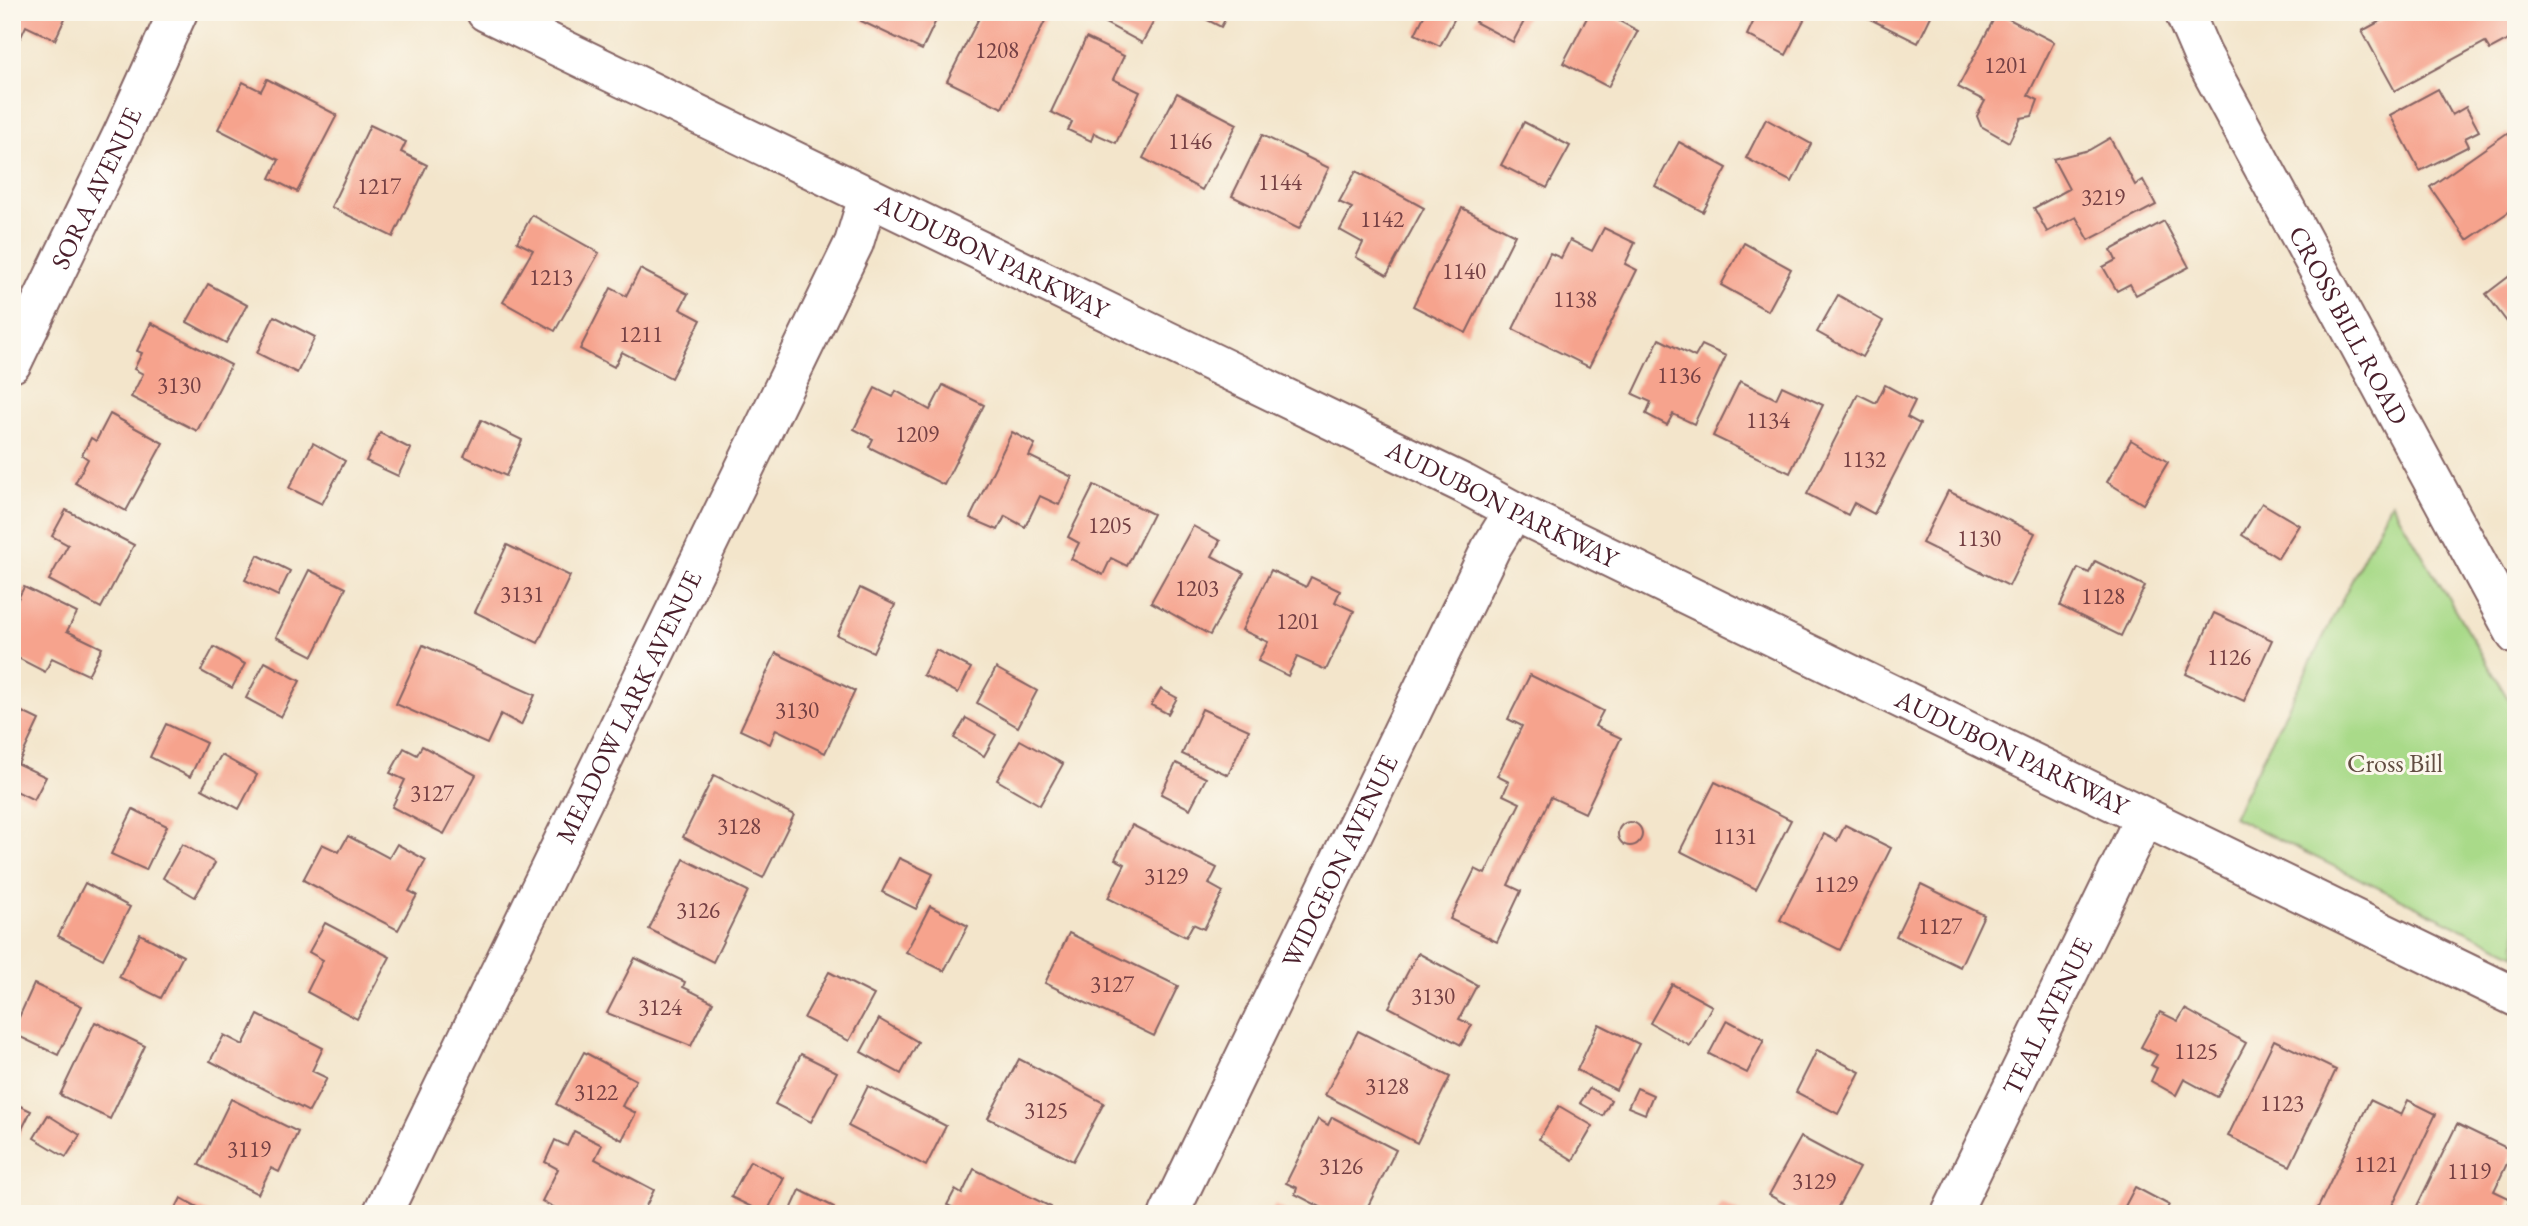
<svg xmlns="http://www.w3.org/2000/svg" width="2528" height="1226" font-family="'EB Garamond',serif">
	<rect width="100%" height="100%" fill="#fbf7ec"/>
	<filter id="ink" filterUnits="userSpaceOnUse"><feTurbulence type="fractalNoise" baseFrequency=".0143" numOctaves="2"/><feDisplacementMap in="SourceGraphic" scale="14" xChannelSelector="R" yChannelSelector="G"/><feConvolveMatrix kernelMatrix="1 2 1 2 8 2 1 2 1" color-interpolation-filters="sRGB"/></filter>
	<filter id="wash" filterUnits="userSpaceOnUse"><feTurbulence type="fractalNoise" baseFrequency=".00686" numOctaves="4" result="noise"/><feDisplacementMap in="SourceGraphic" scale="28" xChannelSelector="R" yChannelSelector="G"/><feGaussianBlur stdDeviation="1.57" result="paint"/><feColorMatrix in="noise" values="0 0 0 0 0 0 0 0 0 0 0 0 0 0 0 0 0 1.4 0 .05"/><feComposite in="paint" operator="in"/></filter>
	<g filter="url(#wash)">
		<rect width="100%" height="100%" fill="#f3e5cb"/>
		<path fill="#a9da89" stroke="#7a7c5a" stroke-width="2" d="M2391 502 2516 712V955L2233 817Z"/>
		<g id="blocks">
			<g fill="#f6a38d">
				<path d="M12 12H68L55 40 26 26 20 39 12 35Z"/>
				<path d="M866 12H940L922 50 861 21Z"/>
				<path d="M982 12H990L1002 18 1005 12H1031L1046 19 1002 108 947 81Z"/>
				<path d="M1112 12H1159L1142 43 1105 23Z"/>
				<path d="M1192 12H1229L1221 27Z"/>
				<path d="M1426 12 1457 14 1440 46 1415 34Z"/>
				<path d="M1480 12H1529L1513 42 1475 22Z"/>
				<path d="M1590 12H1603L1638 31 1608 87 1563 63Z"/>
				<path d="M1758 12H1808L1786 55 1747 35Z"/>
				<path d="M1856 12H1933L1918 43Z"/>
				<path d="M2397 12H2516V36L2490 50 2485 42 2395 91 2362 31Z"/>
				<path d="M1997 13 2054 42 2028 95 2038 100 2032 116 2021 118 2009 142 1981 126 1977 116 1985 101 1958 87Z"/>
				<path d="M1086 38 1124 56 1113 79 1140 92 1116 143 1094 133 1091 141 1068 130 1072 122 1051 112Z"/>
				<path d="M267 79 337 115 297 192 270 178 279 160 218 129 243 82 261 91Z"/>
				<path d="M2438 89 2452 115 2466 107 2479 131 2465 138 2469 146 2420 171 2390 115Z"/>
				<path d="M1177 93 1237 124 1202 190 1143 158Z"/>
				<path d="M1766 119 1811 144 1792 182 1746 158Z"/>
				<path d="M1524 122 1570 146 1547 188 1501 165Z"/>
				<path d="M370 125 406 142 401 152 427 165 393 237 331 207Z"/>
				<path d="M2507 133 2516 145V207L2467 240 2430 187Z"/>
				<path d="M1262 135 1329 168 1299 229 1232 196Z"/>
				<path d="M2110 138 2135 185 2143 180 2156 205 2089 240 2076 217 2047 232 2034 208 2069 189 2053 159 2089 150Z"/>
				<path d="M1679 142 1727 168 1703 212 1655 186Z"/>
				<path d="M1356 171 1424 208 1387 275 1356 257 1363 243 1340 230 1352 208 1339 202Z"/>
				<path d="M1462 208 1515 235 1466 333 1413 306Z"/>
				<path d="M532 215 599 253 555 331 503 302 533 250 517 242Z"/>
				<path d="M2164 221 2189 267 2136 295 2130 284 2117 291 2103 267 2116 260 2111 250Z"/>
				<path d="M1604 228 1635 243 1625 264 1637 270 1589 367 1513 329 1550 253 1561 258 1570 240 1592 251Z"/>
				<path d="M1744 243 1791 269 1768 311 1721 285Z"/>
				<path d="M640 269 688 294 680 309 701 320 671 378 622 352 614 367 580 349 611 288 626 296Z"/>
				<path d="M2516 271V334L2486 294Z"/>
				<path d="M208 284 247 305 226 343 187 322Z"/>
				<path d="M1838 295 1883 321 1862 357 1817 332Z"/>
				<path d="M274 316 315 337 297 373 257 353Z"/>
				<path d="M151 323 231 365 197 431 131 397 143 374 134 369 142 353 137 351Z"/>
				<path d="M1659 339 1695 357 1702 345 1726 356 1694 424 1673 414 1667 425 1646 414 1651 402 1633 394Z"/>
				<path d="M1740 381 1776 399 1782 386 1823 405 1790 473 1713 436Z"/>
				<path d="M943 385 984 405 944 485 869 447 873 439 854 429 875 388 893 397 896 391 930 410Z"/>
				<path d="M1885 385 1915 401 1907 417 1920 424 1874 514 1854 503 1848 515 1807 494 1858 394 1876 403Z"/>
				<path d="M110 414 163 443 126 511 75 483 88 459 82 455 91 438 96 441Z"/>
				<path d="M481 420 522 440 506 476 464 456Z"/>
				<path d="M1012 432 1035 444 1029 456 1072 477 1059 505 1040 496 1025 527 1005 516 998 530 970 518Z"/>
				<path d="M380 433 411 449 398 476 366 461Z"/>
				<path d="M2131 440 2168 462 2143 504 2107 482Z"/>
				<path d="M313 443 345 461 322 504 289 488Z"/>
				<path d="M1094 485 1153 514 1127 566 1111 558 1103 575 1071 559 1079 543 1068 537Z"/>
				<path d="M1948 491 2035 533 2009 586 1922 543Z"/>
				<path d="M2262 503 2299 525 2278 558 2242 535Z"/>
				<path d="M66 510 134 545 101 608 49 580 68 545 52 536Z"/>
				<path d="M1193 526 1220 541 1212 556 1244 573 1210 635 1151 602Z"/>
				<path d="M507 545 570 576 538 643 475 612Z"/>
				<path d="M258 555 290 571 278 596 245 580Z"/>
				<path d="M2095 561 2145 586 2121 636 2060 606 2078 568 2089 573Z"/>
				<path d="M309 570 346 588 313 656 276 637Z"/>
				<path d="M1271 570 1306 587 1311 577 1340 591 1335 602 1354 611 1326 670 1297 657 1288 676 1258 661 1268 642 1242 630Z"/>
				<path d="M24 587 77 613 67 631 102 648 88 675 52 658 45 672 12 655V610Z"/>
				<path d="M860 588 895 605 873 652 837 635Z"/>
				<path d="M2214 613 2272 640 2244 701 2186 674Z"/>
				<path d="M423 645 535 695 521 725 501 714 487 744 396 704Z"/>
				<path d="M214 647 245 664 232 688 201 671Z"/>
				<path d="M936 650 971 668 958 693 923 675Z"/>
				<path d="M776 653 855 691 825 753 776 729 770 744 740 730Z"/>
				<path d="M265 662 300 681 281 717 246 698Z"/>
				<path d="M996 668 1037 691 1018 727 977 703Z"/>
				<path d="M1530 675 1603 711 1595 726 1621 738 1585 813 1551 797 1508 885 1521 891 1497 942 1450 919 1475 869 1485 874 1520 803 1503 795 1509 782 1497 776 1522 726 1508 719Z"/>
				<path d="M1161 689 1177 698 1168 714 1151 705Z"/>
				<path d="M12 707 39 720 18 764 46 777 34 800 12 789Z"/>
				<path d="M1202 709 1249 730 1228 775 1182 754Z"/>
				<path d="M966 718 996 735 984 756 954 738Z"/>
				<path d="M166 724 206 743 190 777 150 757Z"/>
				<path d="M1020 740 1063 764 1040 805 997 780Z"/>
				<path d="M422 746 476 775 444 834 392 807 405 780 390 773 404 748 417 755Z"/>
				<path d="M221 755 257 775 239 809 202 789Z"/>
				<path d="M1176 763 1206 778 1190 809 1161 794Z"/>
				<path d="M714 775 794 815 763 878 683 837Z"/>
				<path d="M1715 782 1791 820 1756 889 1680 851Z"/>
				<path d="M133 809 167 826 146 870 111 854Z"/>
				<circle cx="1630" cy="834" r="12"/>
				<path d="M1132 825 1217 868 1209 884 1223 892 1204 929 1193 924 1186 937 1108 898 1125 864 1115 859Z"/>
				<path d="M1845 825 1891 848 1840 950 1780 920 1824 834 1837 841Z"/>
				<path d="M348 836 389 858 397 844 426 860 409 891 417 895 398 930 303 880 322 844 339 852Z"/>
				<path d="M182 844 215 863 195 897 163 878Z"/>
				<path d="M899 858 933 874 916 909 882 892Z"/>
				<path d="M684 859 748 891 713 962 649 929Z"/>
				<path d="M85 883 130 907 103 959 58 936Z"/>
				<path d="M1921 884 1984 915 1960 967 1896 936Z"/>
				<path d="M930 906 968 926 944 971 906 952Z"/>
				<path d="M325 923 390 957 357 1019 307 992 323 960 309 952Z"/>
				<path d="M1069 933 1178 986 1154 1036 1045 983Z"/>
				<path d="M140 934 183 956 161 998 119 977Z"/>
				<path d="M1418 953 1477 985 1459 1019 1472 1025 1461 1045 1389 1007Z"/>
				<path d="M635 958 685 982 683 987 713 1002 691 1046 607 1013Z"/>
				<path d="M829 972 874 995 849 1041 804 1018Z"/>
				<path d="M34 984 82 1006 58 1055 12 1033Z"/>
				<path d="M1672 984 1712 1006 1690 1046 1650 1023Z"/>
				<path d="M2185 1009 2246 1043 2217 1097 2184 1079 2176 1095 2151 1081 2157 1068 2151 1065 2157 1055 2141 1047 2160 1012 2178 1021Z"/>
				<path d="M258 1015 323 1048 312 1071 327 1078 309 1112 210 1061 224 1035 243 1045Z"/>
				<path d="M879 1019 918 1042 901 1074 861 1052Z"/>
				<path d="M1727 1020 1764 1040 1747 1073 1709 1054Z"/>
				<path d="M95 1022 145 1046 110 1119 60 1095Z"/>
				<path d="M1599 1024 1639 1044 1616 1090 1577 1070Z"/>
				<path d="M1358 1031 1450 1077 1417 1143 1325 1095Z"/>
				<path d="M2274 1040 2336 1070 2290 1166 2228 1136Z"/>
				<path d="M1817 1050 1860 1072 1838 1114 1796 1092Z"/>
				<path d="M584 1052 636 1080 622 1106 636 1113 622 1140 556 1104Z"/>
				<path d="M801 1054 837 1072 811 1122 775 1104Z"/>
				<path d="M1019 1059 1104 1103 1073 1161 988 1118Z"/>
				<path d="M868 1086 946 1126 926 1166 848 1126Z"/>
				<path d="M1590 1088 1611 1100 1603 1116 1580 1103Z"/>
				<path d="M1637 1088 1653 1095 1645 1114 1628 1107Z"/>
				<path d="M231 1099 298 1132 279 1172 271 1168 258 1194 199 1165Z"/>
				<path d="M2370 1100 2401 1115 2408 1100 2436 1114 2388 1214H2315Z"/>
				<path d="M12 1102 31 1111 15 1143 12 1142Z"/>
				<path d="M1559 1106 1593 1126 1573 1160 1539 1139Z"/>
				<path d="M48 1115 80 1135 66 1157 34 1138Z"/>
				<path d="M1332 1117 1396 1150 1364 1214H1334L1295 1194 1297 1188 1286 1183 1318 1119 1328 1125Z"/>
				<path d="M2457 1124 2513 1151 2494 1191 2511 1199 2504 1214H2485L2480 1211 2479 1214H2413Z"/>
				<path d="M574 1131 602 1145 595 1159 654 1190 642 1214H566L542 1201 558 1169 545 1162 555 1140 567 1146Z"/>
				<path d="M1801 1137 1859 1168 1834 1214H1804L1769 1195Z"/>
				<path d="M750 1161 784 1178 766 1214 731 1197Z"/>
				<path d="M974 1169 1051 1207 1048 1214H952L954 1208 947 1205 955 1190 962 1194Z"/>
				<path d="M2135 1187 2169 1205 2164 1214H2121Z"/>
				<path d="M800 1190 834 1207 831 1214H789Z"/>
				<path d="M181 1198 210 1214H173Z"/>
				<path d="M1721 1203 1743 1214H1716Z"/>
				<path d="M1275 1205 1292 1214H1270Z"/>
			</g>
		</g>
	</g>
	<g filter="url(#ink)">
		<use href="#blocks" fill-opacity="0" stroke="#856463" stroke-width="2"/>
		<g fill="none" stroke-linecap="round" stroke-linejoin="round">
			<g stroke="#856463" stroke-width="42">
				<g id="minor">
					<path id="s1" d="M486 12 1464 484 1514 511 2516 997"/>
					<path id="s2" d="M2184 12 2202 54 2516 635"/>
					<path id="s3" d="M12 363 123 133 178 12"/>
					<path id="s4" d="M382 1214 854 243 868 197"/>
					<path id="s5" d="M1169 1214 1491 548 1514 511"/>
					<path id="s6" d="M1951 1214 2144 818"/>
				</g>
			</g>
			<use href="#minor" stroke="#fff" stroke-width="38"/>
		</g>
	</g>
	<g text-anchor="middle" stroke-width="6" stroke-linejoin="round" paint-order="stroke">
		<g font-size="23" fill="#754044">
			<text x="997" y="58">1208</text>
			<text x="2006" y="73">1201</text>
			<text x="1190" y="149">1146</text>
			<text x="1280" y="190">1144</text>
			<text x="379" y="194">1217</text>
			<text x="2103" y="205">3219</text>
			<text x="1382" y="227">1142</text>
			<text x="1464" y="279">1140</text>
			<text x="551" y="285">1213</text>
			<text x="1575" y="307">1138</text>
			<text x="641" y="342">1211</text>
			<text x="1679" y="383">1136</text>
			<text x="179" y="393">3130</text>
			<text x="1768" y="428">1134</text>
			<text x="917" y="442">1209</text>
			<text x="1864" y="467">1132</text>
			<text x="1110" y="533">1205</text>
			<text x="1979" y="546">1130</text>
			<text x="1197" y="596">1203</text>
			<text x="522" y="602">3131</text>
			<text x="2103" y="604">1128</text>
			<text x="1298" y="629">1201</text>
			<text x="2229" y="665">1126</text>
			<text x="797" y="718">3130</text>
			<text x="432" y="801">3127</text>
			<text x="739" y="834">3128</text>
			<text x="1735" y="844">1131</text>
			<text x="1166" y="884">3129</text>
			<text x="1836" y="892">1129</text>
			<text x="698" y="918">3126</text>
			<text x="1940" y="934">1127</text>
			<text x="1112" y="992">3127</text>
			<text x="1433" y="1004">3130</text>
			<text x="660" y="1015">3124</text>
			<text x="2196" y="1059">1125</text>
			<text x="1387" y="1094">3128</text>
			<text x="596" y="1100">3122</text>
			<text x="2282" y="1111">1123</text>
			<text x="1046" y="1118">3125</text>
			<text x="249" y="1157">3119</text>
			<text x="2376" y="1172">1121</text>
			<text x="1341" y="1174">3126</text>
			<text x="2469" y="1179">1119</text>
			<text x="1814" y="1189">3129</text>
		</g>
		<g font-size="26" fill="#4a1f2b" stroke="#fbf7ec">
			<text dy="9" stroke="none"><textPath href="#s3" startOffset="194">SORA AVENUE</textPath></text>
			<text dy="9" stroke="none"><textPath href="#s1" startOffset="562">AUDUBON PARKWAY</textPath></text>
			<text dy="9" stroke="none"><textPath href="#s2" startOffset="354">CROSS BILL ROAD</textPath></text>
			<text dy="9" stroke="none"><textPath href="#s1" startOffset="1129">AUDUBON PARKWAY</textPath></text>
			<text dy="9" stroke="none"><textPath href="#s4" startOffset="564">MEADOW LARK AVENUE</textPath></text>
			<text dy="9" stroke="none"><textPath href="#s1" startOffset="1696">AUDUBON PARKWAY</textPath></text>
			<text dy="9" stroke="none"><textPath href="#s5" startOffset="392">WIDGEON AVENUE</textPath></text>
			<text dy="9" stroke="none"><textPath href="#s6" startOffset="220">TEAL AVENUE</textPath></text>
		</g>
		<g font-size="26" fill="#624e42" stroke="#fbf7ec">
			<text x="2395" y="772">Cross Bill</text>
		</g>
	</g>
	<rect width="2528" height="1226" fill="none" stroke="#fbf7ec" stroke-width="42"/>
</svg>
